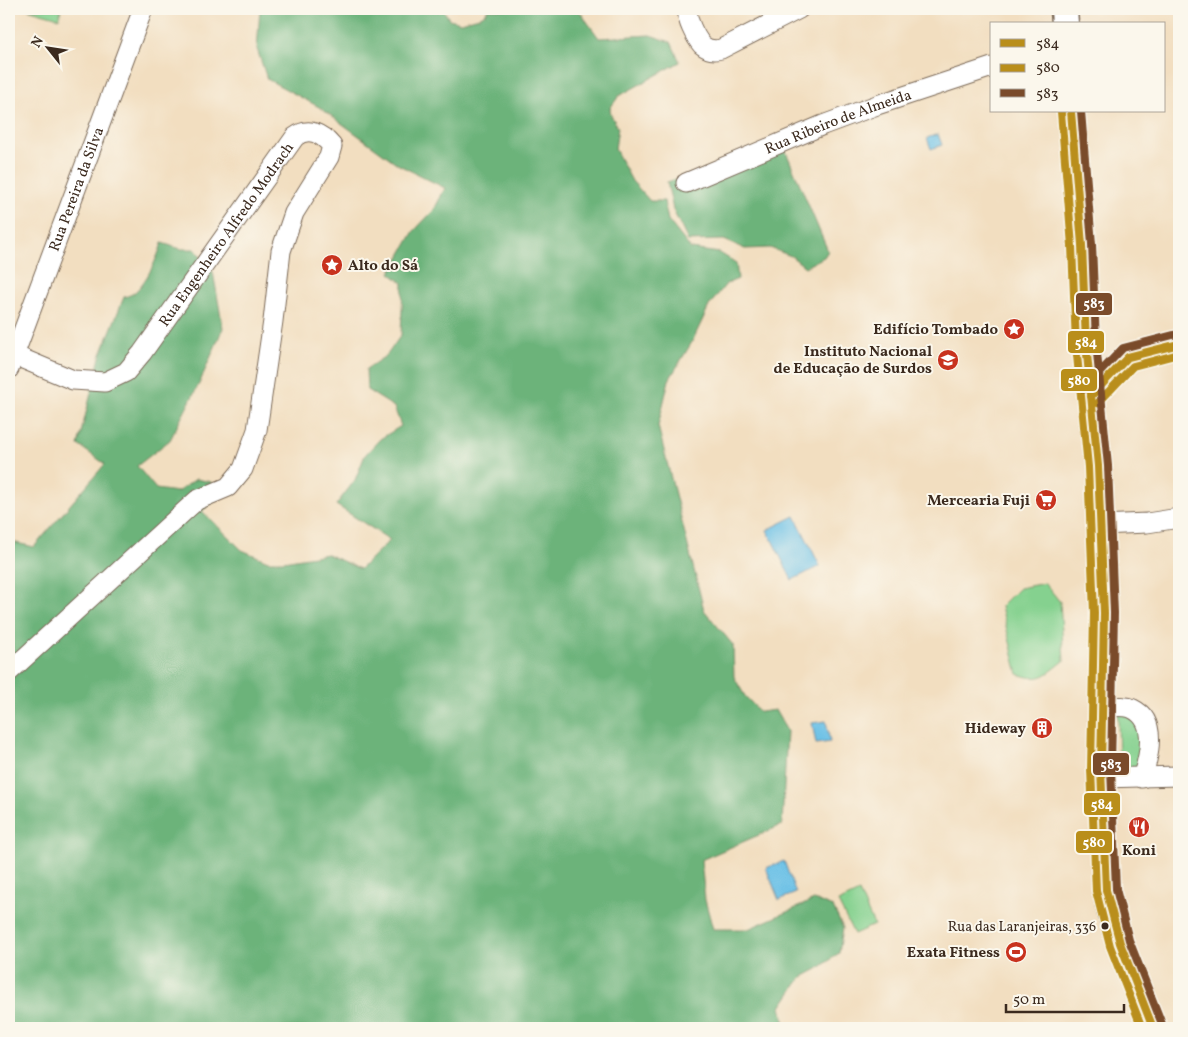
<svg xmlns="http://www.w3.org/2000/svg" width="1188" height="1037" font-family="Vollkorn,serif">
	<rect width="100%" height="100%" fill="#fbf7ec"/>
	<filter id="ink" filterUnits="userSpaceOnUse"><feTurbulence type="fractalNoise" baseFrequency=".02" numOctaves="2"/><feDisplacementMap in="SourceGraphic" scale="10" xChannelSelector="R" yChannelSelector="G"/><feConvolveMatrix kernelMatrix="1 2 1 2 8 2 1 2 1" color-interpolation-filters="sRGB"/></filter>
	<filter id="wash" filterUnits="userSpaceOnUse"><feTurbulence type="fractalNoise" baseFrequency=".0096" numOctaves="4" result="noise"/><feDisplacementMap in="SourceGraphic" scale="20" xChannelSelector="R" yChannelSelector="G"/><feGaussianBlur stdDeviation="1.12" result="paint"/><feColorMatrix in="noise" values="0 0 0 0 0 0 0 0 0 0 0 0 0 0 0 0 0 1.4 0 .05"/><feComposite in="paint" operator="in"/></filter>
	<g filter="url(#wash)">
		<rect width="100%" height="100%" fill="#f2dec0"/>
		<g fill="#85d18f" stroke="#607e56">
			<path d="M27 9H61L59 18Z"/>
			<path d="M1045 583 1060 602 1064 661C1047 674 1041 683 1018 674L1001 606 1019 588Z"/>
			<path d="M1125 710 1146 735 1136 772 1119 768 1118 714Z"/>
			<path d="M859 892 874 925 854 934 838 902Z"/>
		</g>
		<g fill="#6cb37a" stroke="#546e4c">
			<path d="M260 9H443L449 19 461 22 479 17 487 12V9H578L599 38 650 35 671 42 680 62 619 96 610 108 611 115 618 128 615 149 632 181 650 201H664L668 220 691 249 720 253 736 263 738 279 726 284 709 306 692 342 669 380 658 426 704 610 733 645 734 677 745 696 760 712 775 710 787 731 782 825 701 860 705 900 713 929H748L814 900 833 907 843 928 839 953 818 969 801 978 781 1007 786 1028H9V539L12 542 34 547 105 464 78 445 100 357 124 297C127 296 132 295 135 292 147 281 157 259 162 243L181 249H195L213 272 223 328 200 382 170 440 137 466 156 489 177 492 196 479 211 482 215 500 202 511 242 550 268 561H283L327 554 360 569 390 540 336 505 355 480 365 455 380 439 401 426 394 407 367 390 366 369 387 355 401 335 403 283 390 273 414 231 434 210 445 188 399 165 319 107 267 79 257 49Z"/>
			<path d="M784 147 828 251 824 257 805 267 791 256 770 248 745 249 724 240 688 241 673 210 667 182Z"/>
		</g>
		<g fill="#69c0e6" stroke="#527582">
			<path d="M938 134 942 145 931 149 927 138Z"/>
			<path d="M795 516 820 566 792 580 767 530Z"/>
			<path d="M826 721 830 742 816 744 812 723Z"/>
			<path d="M784 861 796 893 779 900 766 868Z"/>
		</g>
	</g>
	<g filter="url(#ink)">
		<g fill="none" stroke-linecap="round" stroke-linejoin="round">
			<g stroke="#7b6957" stroke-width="21">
				<g id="minor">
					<path d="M689 9C684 17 696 38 702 45 708 50 714 51 721 49L799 9"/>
					<path id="s1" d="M686 183 823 125 877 105 992 67"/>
					<path id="s2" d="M9 353 73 380 105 382 126 372 142 353 295 137C309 126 322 134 332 146L329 157 294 213 281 251 273 321 257 430 243 469 228 487 197 500 188 508 9 672"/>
					<path id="s3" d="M9 369 143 9"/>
					<path d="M1100 525 1147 523 1179 518"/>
					<path d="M1101 707C1110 707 1125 705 1133 709 1158 721 1149 757 1142 778"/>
					<path d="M1102 778 1179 776"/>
				</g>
			</g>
			<g stroke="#7b6957" stroke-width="29">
				<g id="secondary">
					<path d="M1064 9 1065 24"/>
					<path d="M1071 111 1082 245 1086 344 1098 466 1104 613 1101 769 1106 890C1114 938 1136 984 1153 1028"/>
					<path d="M1091 396 1128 357 1179 344"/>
				</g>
			</g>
			<use href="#minor" stroke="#fff" stroke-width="19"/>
			<use href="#secondary" stroke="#fff" stroke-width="26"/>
			<g stroke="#fbf7ec" stroke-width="11">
				<g id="bus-1">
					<path d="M1071 111 1082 245 1086 344 1098 466 1104 613 1101 769 1106 890 1120 943 1153 1028"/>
					<path d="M1091 396 1128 357 1179 344"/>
				</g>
			</g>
			<g stroke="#fbf7ec" stroke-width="11">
				<g id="bus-2">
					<path d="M1061 112 1072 246 1076 345 1088 467 1094 613 1091 769 1096 891 1110 946 1142 1028"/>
					<path d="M1098 403 1133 366 1179 354"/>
				</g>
			</g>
			<g stroke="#fbf7ec" stroke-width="11">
				<g id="bus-3">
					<path d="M1081 111 1092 244 1096 343 1108 466 1114 613 1111 769 1116 889 1129 940 1162 1024"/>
					<path d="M1084 389 1123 348 1177 334"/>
				</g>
			</g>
			<use href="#bus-1" stroke="#b98e1a" stroke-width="8"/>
			<use href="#bus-2" stroke="#b98e1a" stroke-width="8"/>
			<use href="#bus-3" stroke="#7a4b2a" stroke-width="8"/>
		</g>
	</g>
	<defs>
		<g id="sight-disc" transform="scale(1.125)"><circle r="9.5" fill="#c8321e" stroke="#fbf7ec"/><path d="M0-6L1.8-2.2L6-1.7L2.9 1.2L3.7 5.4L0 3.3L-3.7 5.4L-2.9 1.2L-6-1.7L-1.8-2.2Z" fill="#fff"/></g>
		<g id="school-disc" transform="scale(1.125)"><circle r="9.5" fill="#c8321e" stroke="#fbf7ec"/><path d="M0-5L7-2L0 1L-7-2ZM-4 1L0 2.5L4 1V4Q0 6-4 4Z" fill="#fff"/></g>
		<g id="supermarket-disc" transform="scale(1.125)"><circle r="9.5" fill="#c8321e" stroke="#fbf7ec"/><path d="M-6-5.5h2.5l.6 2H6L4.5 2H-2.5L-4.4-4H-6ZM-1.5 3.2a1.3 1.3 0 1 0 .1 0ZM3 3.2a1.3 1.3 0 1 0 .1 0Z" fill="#fff"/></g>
		<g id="building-disc" transform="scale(1.125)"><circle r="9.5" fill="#c8321e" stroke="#fbf7ec"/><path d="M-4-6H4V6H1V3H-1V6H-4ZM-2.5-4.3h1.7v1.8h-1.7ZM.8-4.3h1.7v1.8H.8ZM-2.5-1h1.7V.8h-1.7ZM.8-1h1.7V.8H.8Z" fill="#fff"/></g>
		<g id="restaurant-disc" transform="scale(1.125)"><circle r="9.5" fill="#c8321e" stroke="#fbf7ec"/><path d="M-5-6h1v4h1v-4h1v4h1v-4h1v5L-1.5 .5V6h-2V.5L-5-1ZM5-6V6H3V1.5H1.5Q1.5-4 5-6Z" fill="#fff"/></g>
		<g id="stadium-disc" transform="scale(1.125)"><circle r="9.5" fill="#c8321e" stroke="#fbf7ec"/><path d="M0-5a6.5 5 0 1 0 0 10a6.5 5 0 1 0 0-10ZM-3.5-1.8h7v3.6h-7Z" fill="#fff"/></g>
	</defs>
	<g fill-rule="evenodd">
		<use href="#sight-disc" x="332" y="265"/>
		<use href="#sight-disc" x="1014" y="329"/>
		<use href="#school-disc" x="948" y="360"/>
		<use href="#supermarket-disc" x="1046" y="500"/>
		<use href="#building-disc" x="1042" y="728"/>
		<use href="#restaurant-disc" x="1139" y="827"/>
		<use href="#stadium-disc" x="1016" y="952"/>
	</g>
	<circle fill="#3b2a1e" stroke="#fbf7ec" stroke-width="2" cx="1105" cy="926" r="4.5"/>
	<g text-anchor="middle" stroke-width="4" stroke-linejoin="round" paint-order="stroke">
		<g font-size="14" fill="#3b2a1e" stroke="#fbf7ec" text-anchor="end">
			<text x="1096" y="931">Rua das Laranjeiras, 336</text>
		</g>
		<g font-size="15" fill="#3b2a1e" stroke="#fbf7ec">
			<text dy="5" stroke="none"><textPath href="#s1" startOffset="164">Rua Ribeiro de Almeida</textPath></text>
			<text dy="5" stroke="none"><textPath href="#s3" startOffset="192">Rua Pereira da Silva</textPath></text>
			<text dy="5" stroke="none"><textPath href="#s2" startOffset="295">Rua Engenheiro Alfredo Modrach</textPath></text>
		</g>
		<g font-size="15" font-weight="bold" fill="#3b2a1e" stroke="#fbf7ec" text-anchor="end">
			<text x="348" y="270" text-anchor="start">Alto do Sá</text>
			<text x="998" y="334">Edifício Tombado</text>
			<text x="932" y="356">Instituto Nacional<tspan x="932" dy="17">de Educação de Surdos</tspan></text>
			<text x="1030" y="505">Mercearia Fuji</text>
			<text x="1026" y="733">Hideway</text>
			<text x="1139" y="855" text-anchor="middle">Koni</text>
			<text x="1000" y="957">Exata Fitness</text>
		</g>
	</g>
	<g stroke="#fbf7ec" stroke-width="2">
		<rect x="1075" y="292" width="38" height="24" rx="5" fill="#7a4b2a"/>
		<rect x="1067" y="330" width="38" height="24" rx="5" fill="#b98e1a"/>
		<rect x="1060" y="368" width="38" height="24" rx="5" fill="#b98e1a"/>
		<rect x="1092" y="752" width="38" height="24" rx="5" fill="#7a4b2a"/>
		<rect x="1083" y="792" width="38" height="24" rx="5" fill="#b98e1a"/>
		<rect x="1075" y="830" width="38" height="24" rx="5" fill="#b98e1a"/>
	</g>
	<g font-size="14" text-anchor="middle" font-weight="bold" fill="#fff">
		<text x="1094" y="308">583</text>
		<text x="1086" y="347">584</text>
		<text x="1079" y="385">580</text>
		<text x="1111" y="769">583</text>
		<text x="1102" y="809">584</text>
		<text x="1094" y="847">580</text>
	</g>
	<rect width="1188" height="1037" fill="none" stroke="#fbf7ec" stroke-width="30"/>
	<rect x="990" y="22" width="175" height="90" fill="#fbf7ec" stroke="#aea59a"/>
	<rect x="1000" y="39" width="25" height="8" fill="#b98e1a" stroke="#aea59a"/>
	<text x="1036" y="48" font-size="15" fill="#3b2a1e">584</text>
	<rect x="1000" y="64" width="25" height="8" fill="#b98e1a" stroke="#aea59a"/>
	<text x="1036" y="72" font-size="15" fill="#3b2a1e">580</text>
	<rect x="1000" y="89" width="25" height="8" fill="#7a4b2a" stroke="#aea59a"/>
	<text x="1036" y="98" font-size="15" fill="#3b2a1e">583</text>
	<g transform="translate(48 48) rotate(300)" stroke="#fbf7ec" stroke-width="4" paint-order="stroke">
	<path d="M0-4L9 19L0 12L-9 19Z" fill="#3b2a1e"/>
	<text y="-8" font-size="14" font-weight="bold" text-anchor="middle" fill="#3b2a1e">N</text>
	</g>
	<path d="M1006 1004v8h118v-8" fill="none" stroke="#3b2a1e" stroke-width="2.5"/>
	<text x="1013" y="1004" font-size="15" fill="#3b2a1e" stroke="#fbf7ec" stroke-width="4" paint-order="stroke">50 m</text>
</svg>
